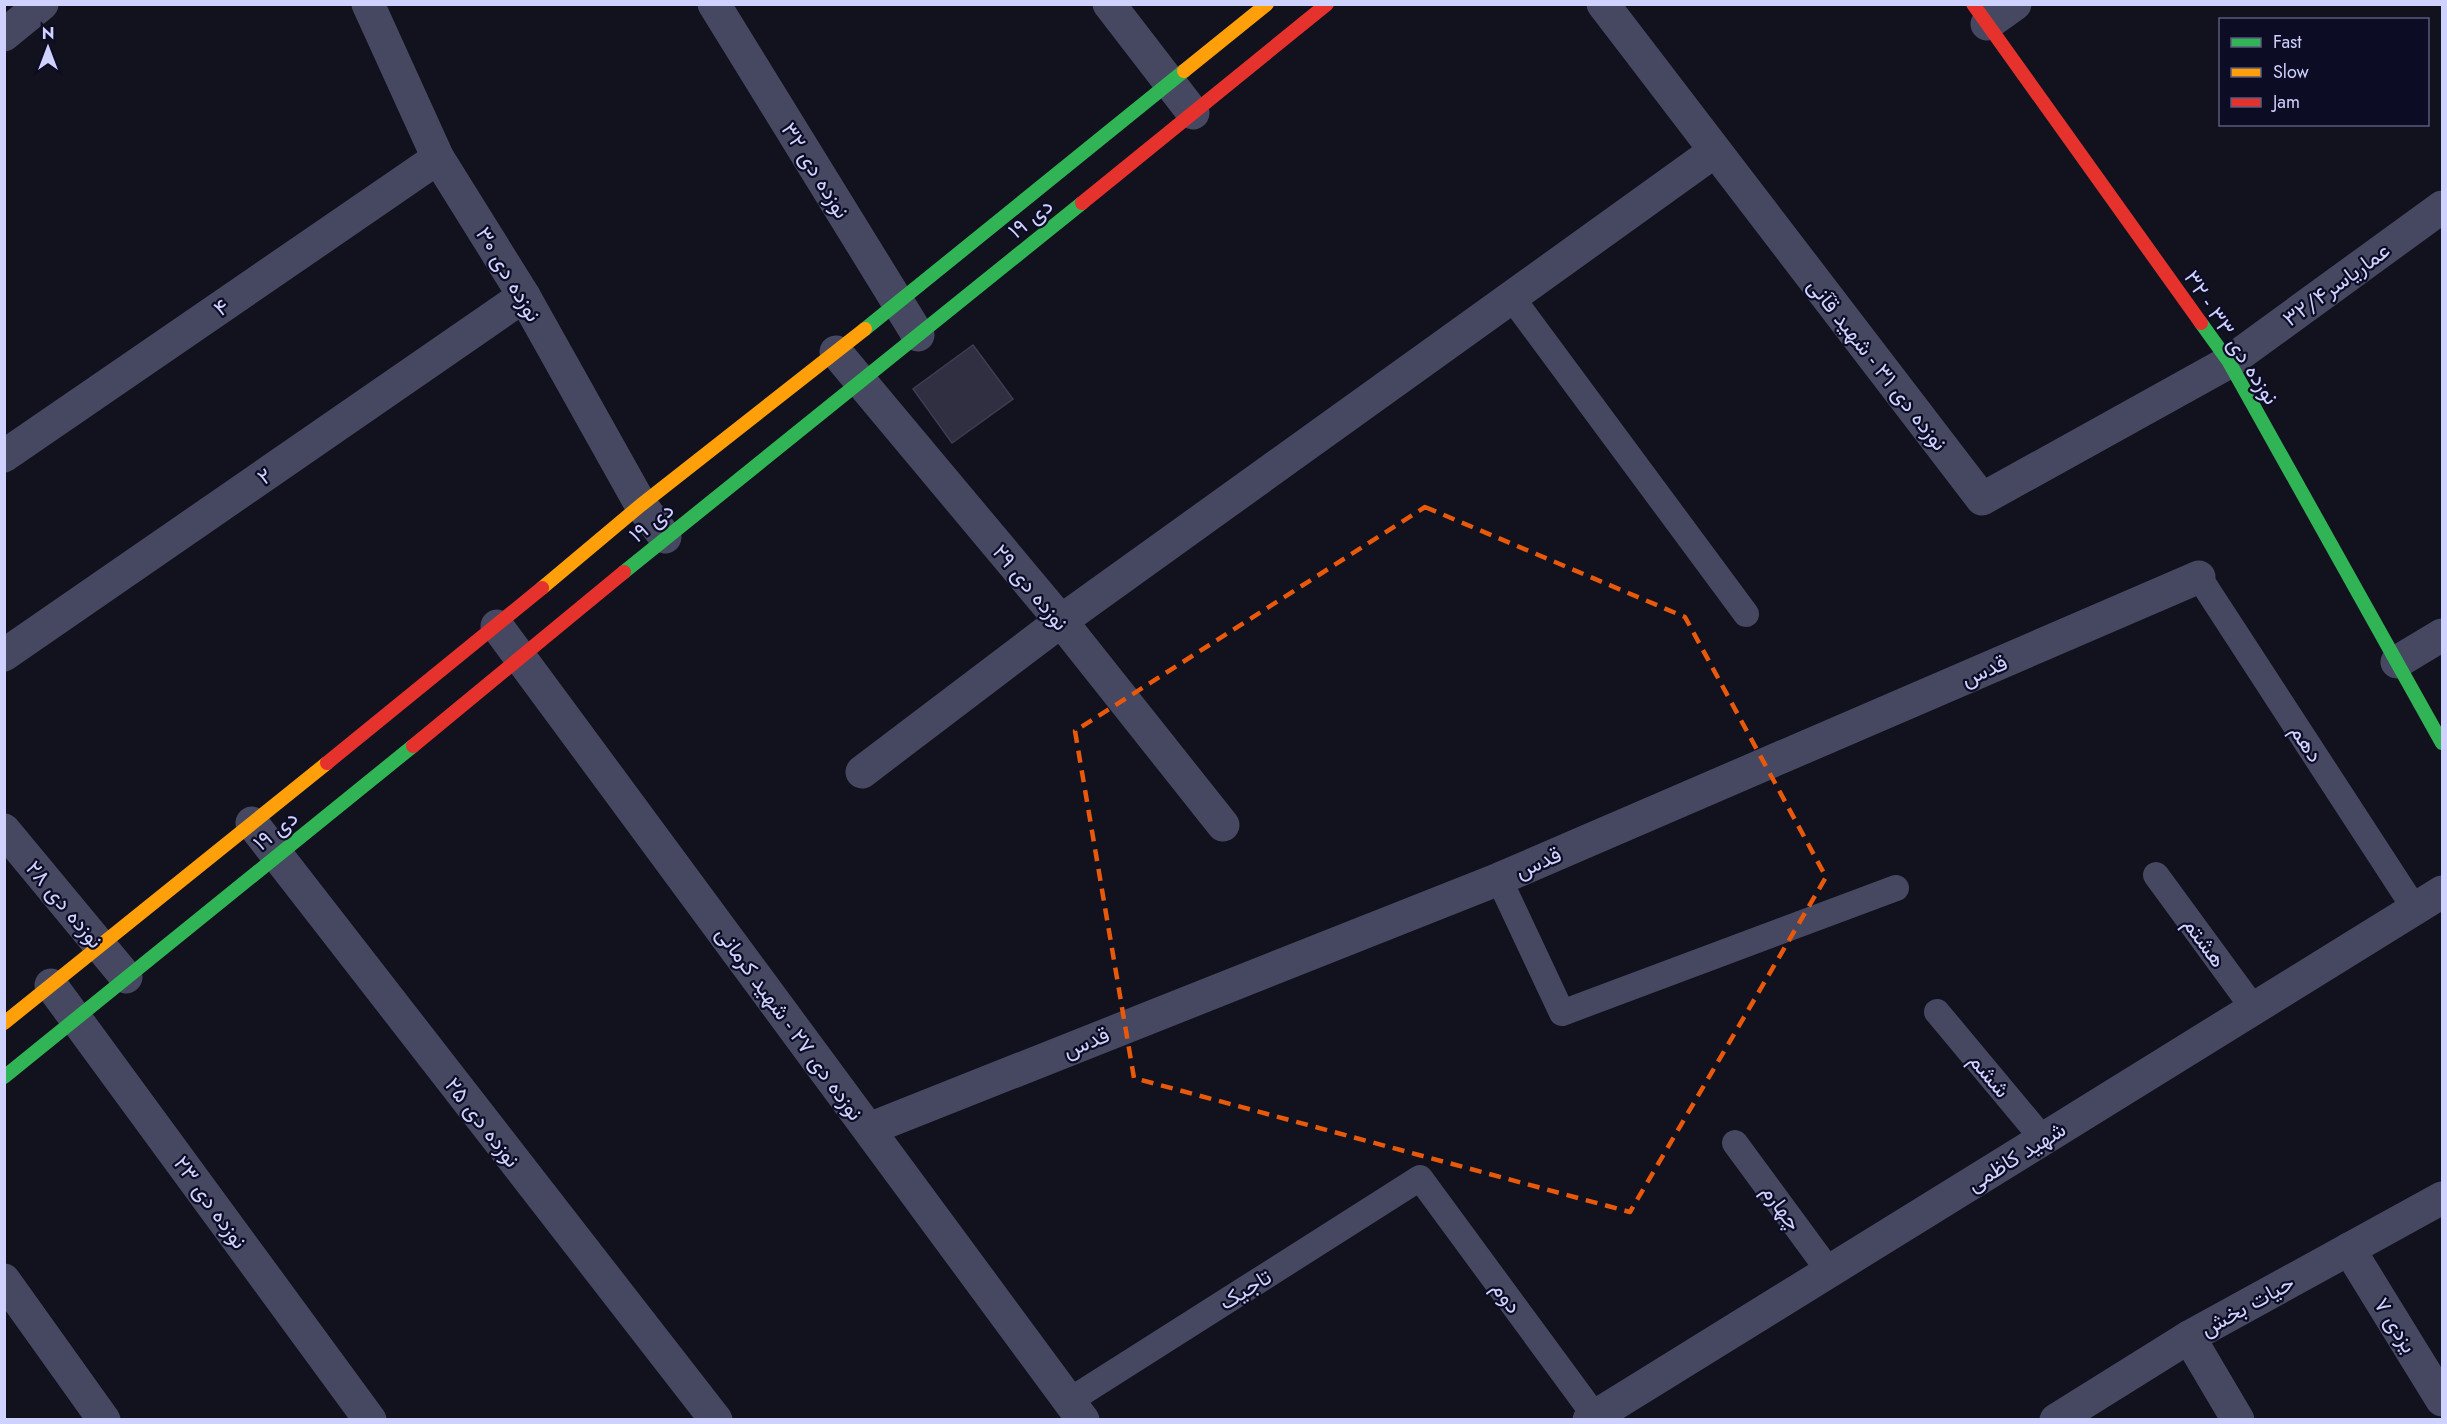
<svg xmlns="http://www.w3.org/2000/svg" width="2447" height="1424" font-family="Jost,Vazirmatn,sans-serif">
	<rect width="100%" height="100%" fill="#12121e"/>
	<path fill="#302f41" stroke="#3c3c53" stroke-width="1.5" d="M973 345 1013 399 952 443 913 389Z"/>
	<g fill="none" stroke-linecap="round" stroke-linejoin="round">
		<g stroke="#454860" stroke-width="26">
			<path d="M1512 298 1746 614"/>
			<path d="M2199 577 2415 909"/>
			<path d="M2156 875 2254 1009"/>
			<path d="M1499 879 1562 1013 1896 888"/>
			<path d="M1937 1012 2043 1139"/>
			<path d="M1735 1143 1829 1271"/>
			<path d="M1069 1401 1420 1178 1595 1416"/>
		</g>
		<g stroke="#454860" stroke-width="33">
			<path d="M368 4 438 158 524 296 641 505 665 537"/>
			<path d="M714 4 918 335"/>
			<path d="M1109 4 1193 113"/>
			<path d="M1603 4 1982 499 2229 362 2442 207"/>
			<path d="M1987 24 2015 4"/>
			<path d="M4 35 42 4"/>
			<path d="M836 352 1061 621 1223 825"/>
			<path d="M4 456 438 158"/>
			<path d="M497 626 1083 1420"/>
			<path d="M4 655 524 296"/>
			<path d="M2397 662 2442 635"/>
			<path d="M862 772 1061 621 1715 151"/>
			<path d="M252 823 716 1420"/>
			<path d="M4 830 126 977"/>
			<path d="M51 985 370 1420"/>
			<path d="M869 1129 1499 879 2199 577"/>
			<path d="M2349 1249 2442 1400"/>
			<path d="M4 1280 104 1420"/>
			<path d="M2189 1337 2238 1420"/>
			<path d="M1589 1420 2442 892"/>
			<path d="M2056 1420 2189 1337 2442 1198"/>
		</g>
		<g stroke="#30b455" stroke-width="14">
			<path d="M2201 323 2229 362 2442 743"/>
			<path d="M865 329 1184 71"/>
			<path d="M624 572 1082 203"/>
			<path d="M4 1077 413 746"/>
		</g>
		<g stroke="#ff9f0a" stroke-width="14">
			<path d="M1184 71 1267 4"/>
			<path d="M542 588 641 505 865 329"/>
			<path d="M4 1023 327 763"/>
		</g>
		<g stroke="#e5322d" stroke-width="14">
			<path d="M1973 4 2201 323"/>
			<path d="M1082 203 1327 4"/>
			<path d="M413 746 624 572"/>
			<path d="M327 763 542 588"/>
		</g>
	</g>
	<path fill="none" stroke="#e8590c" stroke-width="4.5" stroke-dasharray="12 8" stroke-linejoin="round" d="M1425 507 1685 617 1826 877 1630 1212 1134 1078 1075 731Z"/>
	<g text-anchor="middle" stroke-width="4.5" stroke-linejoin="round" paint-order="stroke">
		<g font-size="22" fill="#cfd1ff" stroke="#0c0c24">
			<text transform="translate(816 170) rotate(58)" y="8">نوزده دی ۳۲</text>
			<text transform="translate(1030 218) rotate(-39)" y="8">۱۹ دی</text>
			<text transform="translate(509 274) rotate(59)" y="8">نوزده دی ۳۰</text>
			<text transform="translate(2336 284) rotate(-36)" y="8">عماریاسر۳۲/۴</text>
			<text transform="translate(221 307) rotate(-35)" y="8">۴</text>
			<text transform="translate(2232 337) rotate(57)" y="8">۳۲ - نوزده دی ۳۳</text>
			<text transform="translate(1878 364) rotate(52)" y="8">نوزده دی ۳۱ - شهید قآنی</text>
			<text transform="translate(264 476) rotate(-35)" y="8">۲</text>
			<text transform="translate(651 522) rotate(-39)" y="8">۱۹ دی</text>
			<text transform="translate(1031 587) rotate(50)" y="8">نوزده دی ۲۹</text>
			<text transform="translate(1984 670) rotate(-23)" y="8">قدس</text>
			<text transform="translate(2307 743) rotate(57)" y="8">دهم</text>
			<text transform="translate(275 830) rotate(-39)" y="8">۱۹ دی</text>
			<text transform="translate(1538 862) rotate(-23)" y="8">قدس</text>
			<text transform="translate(65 904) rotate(50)" y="8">نوزده دی ۲۸</text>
			<text transform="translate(2205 942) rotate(54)" y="8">هشتم</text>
			<text transform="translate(790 1023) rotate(54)" y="8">نوزده دی ۲۷ - شهید کرمانی</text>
			<text transform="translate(1086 1042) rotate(-22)" y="8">قدس</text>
			<text transform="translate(1990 1075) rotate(50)" y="8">ششم</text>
			<text transform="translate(483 1122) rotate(52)" y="8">نوزده دی ۲۵</text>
			<text transform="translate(2016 1156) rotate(-32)" y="8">شهید کاظمی</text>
			<text transform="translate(211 1202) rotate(54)" y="8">نوزده دی ۲۳</text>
			<text transform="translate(1782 1207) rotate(54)" y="8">چهارم</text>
			<text transform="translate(1245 1289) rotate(-32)" y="8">تاجیک</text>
			<text transform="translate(1507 1297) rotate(54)" y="8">دوم</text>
			<text transform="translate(2247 1305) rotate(-29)" y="8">حیات بخش</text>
			<text transform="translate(2396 1325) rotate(58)" y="8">یزدی ۷</text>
		</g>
	</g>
	<rect width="2447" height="1424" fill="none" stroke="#cfd1ff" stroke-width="12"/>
	<rect x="2219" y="18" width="210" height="108" fill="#0c0c24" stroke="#5a5b7c" stroke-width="1.5"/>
	<rect x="2231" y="38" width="30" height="9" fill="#30b455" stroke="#5a5b7c" stroke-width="1.5"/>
	<text x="2273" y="48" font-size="18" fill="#cfd1ff">Fast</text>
	<rect x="2231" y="68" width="30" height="9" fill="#ff9f0a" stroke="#5a5b7c" stroke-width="1.5"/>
	<text x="2273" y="78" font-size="18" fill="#cfd1ff">Slow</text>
	<rect x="2231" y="98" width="30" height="9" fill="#e5322d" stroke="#5a5b7c" stroke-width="1.5"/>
	<text x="2273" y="108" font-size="18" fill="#cfd1ff">Jam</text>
	<g transform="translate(48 48)" stroke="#0c0c24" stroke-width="4.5" paint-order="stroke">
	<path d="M0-4.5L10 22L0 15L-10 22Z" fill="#cfd1ff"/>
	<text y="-9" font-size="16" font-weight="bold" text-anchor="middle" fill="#cfd1ff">N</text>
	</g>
</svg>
